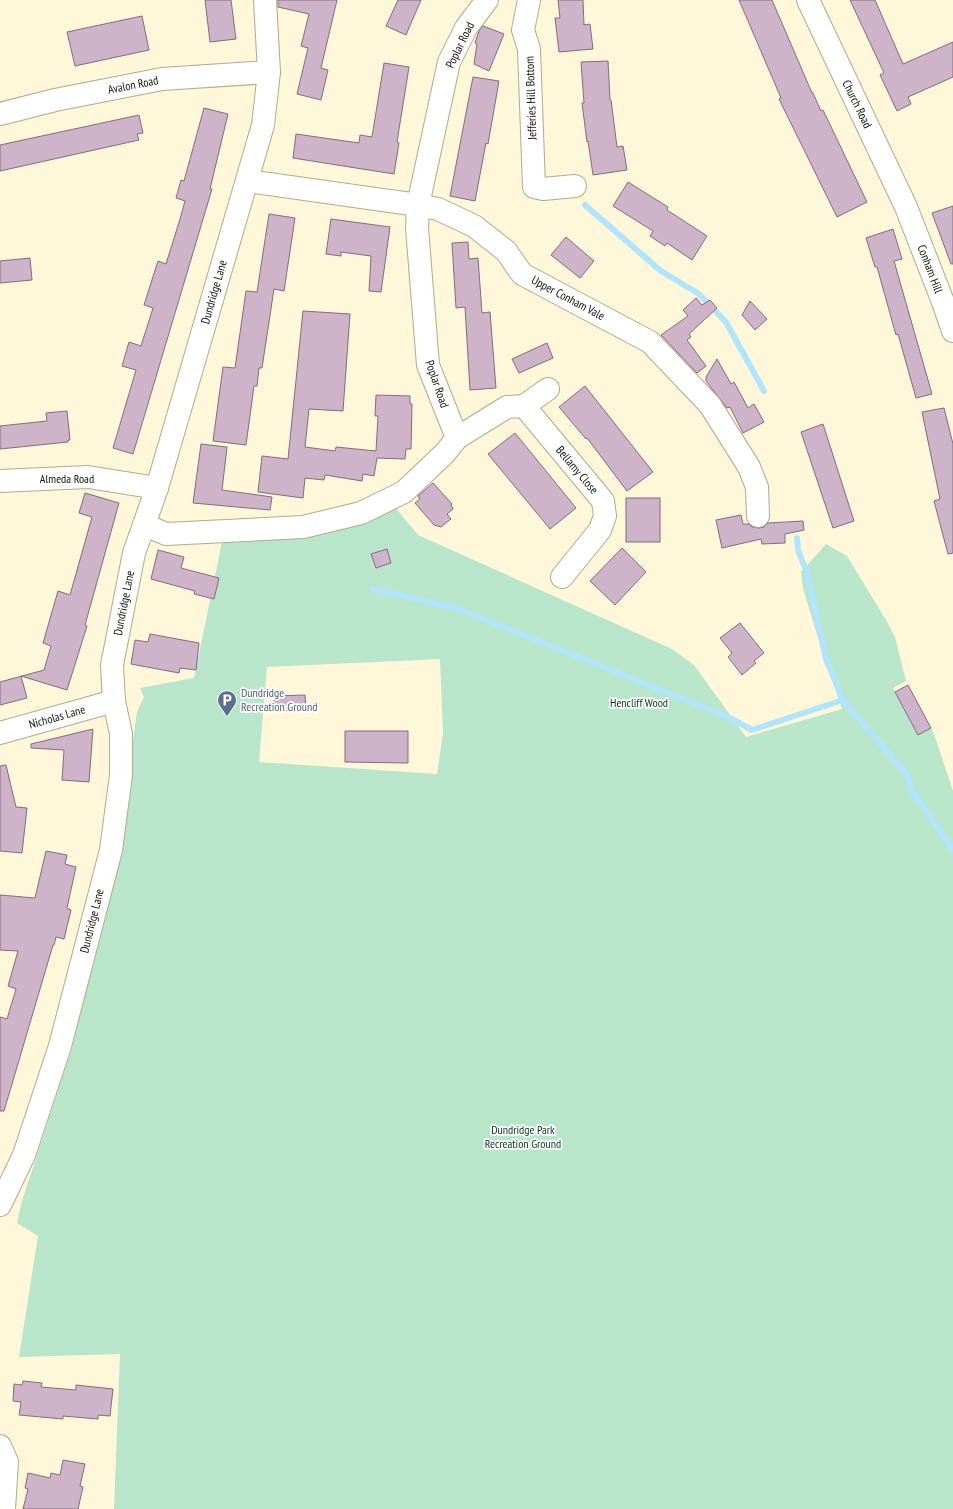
<svg xmlns="http://www.w3.org/2000/svg" width="953" height="1509" font-family="'PT Sans Narrow',sans-serif">
	<rect width="100%" height="100%" fill="#fef7d9"/>
	<path fill="#b9e5ca" fill-rule="evenodd" d="M395 507 418 535 672 649 694 665 746 737 842 709 823 654 803 589 801 572 826 544 847 556 886 620 895 637 906 681 893 688 918 735 931 728 934 734 953 791V1509H114L120 1354 19 1357 38 1236 17 1223 21 1204 72 1048 120 836 137 712 144 697 140 688 194 678 223 537ZM440 659 443 733 437 774 259 762 267 667Z"/>
	<g fill="none" stroke-linecap="round" stroke-linejoin="round">
		<g stroke="#b2e4fc" stroke-width="6">
			<path d="M585 205 661 271 699 294 726 322 764 391"/>
			<path d="M797 538 798 550 807 573 826 659 843 700 908 776 911 790 953 850"/>
			<path d="M373 589 459 609 728 717 752 730 843 700"/>
		</g>
	</g>
	<g fill="#cdb4c9" stroke="#826c7f">
		<path d="M205 0H231L236 39 210 42Z"/>
		<path d="M278 0H337L321 68 328 70 321 100 297 94 308 48 301 46 309 14 278 7Z"/>
		<path d="M398 0H421L406 35 386 26Z"/>
		<path d="M558 0H583L584 25 590 24 593 49 559 52 555 18H560Z"/>
		<path d="M739 0H772L812 93H813L821 111 823 110 867 202 837 217 779 99 781 98Z"/>
		<path d="M850 0H875L903 64 953 42V77L908 97 911 104 897 111 880 75 884 73Z"/>
		<path d="M142 16 149 50 75 66 67 32Z"/>
		<path d="M483 26 504 34 489 71 474 64 477 44 475 43 479 31Z"/>
		<path d="M608 61 610 100H611L617 147 623 146 627 170 593 175 588 141 587 142 582 103H584L581 62Z"/>
		<path d="M384 63 409 67 397 142 399 143 394 174 293 158 296 134 359 143 360 135 372 137Z"/>
		<path d="M473 77 499 81 488 144 486 143 475 201 450 196Z"/>
		<path d="M204 108 228 114 210 189H212L133 454 113 448 136 370 122 366 129 342 141 346 153 308 144 305 158 261 166 264 180 219 185 201 176 198 181 180 184 181Z"/>
		<path d="M139 115 143 133 137 134 139 140 0 171V145Z"/>
		<path d="M628 182 668 207 667 210 707 236 692 260 667 243 665 246 650 236 653 231 613 206Z"/>
		<path d="M953 206V264H951L932 213Z"/>
		<path d="M269 214 295 218 284 291 274 289 262 368H259L257 386H254L246 445 213 441 223 367 235 368 246 291 257 292Z"/>
		<path d="M331 219 390 227 381 292 369 291 371 256 341 252V256L326 254Z"/>
		<path d="M893 229 902 259 894 261 932 394 916 398 898 334 896 335 877 267H875L866 238Z"/>
		<path d="M566 237 594 261 580 278 551 255Z"/>
		<path d="M468 242 469 259 478 258 482 313 490 312 496 388 470 390 465 307 456 308 452 243Z"/>
		<path d="M30 258 32 280 0 283V261Z"/>
		<path d="M696 298 702 305 710 300 717 308 689 334 691 337 687 340 706 366 697 373 661 335 688 316 683 310Z"/>
		<path d="M750 301 767 319 755 330 742 315Z"/>
		<path d="M303 311 350 314 343 411 309 409 305 447 335 451 336 447 376 451 378 416H375L376 395 410 396V404H412L411 449H406L405 459 377 458 374 476 363 474 362 481 325 475 324 480 305 478 303 498 258 492 262 456 288 459Z"/>
		<path d="M547 343 553 358 519 373 512 359Z"/>
		<path d="M717 359 731 384 734 382 748 408 754 404 764 422 743 433 730 407 727 408 706 381V377Z"/>
		<path d="M585 386 653 472 627 491 587 438 586 439 559 407Z"/>
		<path d="M944 408 953 444V553L948 554 934 501 940 499 922 412Z"/>
		<path d="M67 411 70 440H68V442L0 449V426L47 421 46 413Z"/>
		<path d="M823 424 854 521 833 528 801 432Z"/>
		<path d="M515 433 576 508 550 529 488 454Z"/>
		<path d="M201 444 227 447 222 490 272 497 270 510 193 503Z"/>
		<path d="M433 483 452 504 451 505 453 509 447 514 451 519 441 527 434 525 415 503 420 499 418 496Z"/>
		<path d="M85 493 119 503 85 625 87 626 67 690 21 676 27 698 0 705V682L44 670 51 646 43 643 58 591 70 595 92 517 79 513Z"/>
		<rect x="626" y="498" width="34" height="44"/>
		<path d="M741 515 743 524H749L752 527 759 528 764 527 768 523 803 521 804 530 785 534V543L762 544 761 539 722 548 716 520Z"/>
		<path d="M622 548 646 572 615 605 590 581Z"/>
		<path d="M387 549 391 563 376 568 371 554Z"/>
		<path d="M158 550 184 557 181 568 219 578 214 599 194 594 195 591 151 579Z"/>
		<path d="M740 623 764 653 754 661 756 663 742 675 728 657 732 653 720 638Z"/>
		<path d="M150 634 199 643 196 670 180 668 179 673 131 664 135 640 148 642Z"/>
		<path d="M908 685 931 728 918 735 895 692Z"/>
		<path d="M305 695 306 710 274 711V696Z"/>
		<path d="M93 729 89 782 62 780 64 750 31 748V744Z"/>
		<path d="M345 731H408V763L345 762Z"/>
		<path d="M6 765 16 807 27 808 22 853 0 851V766Z"/>
		<path d="M46 851 67 855 65 864 76 867 67 908 71 910 64 939 56 937 54 945H53L4 1111H0V1017L7 1019 16 989 8 986 18 951 0 950V895L35 898Z"/>
		<path d="M23 1381 42 1383 41 1387 76 1390V1385L113 1389 110 1416 98 1415V1419L63 1416V1419L19 1415 21 1402 13 1401 14 1384 22 1385Z"/>
		<path d="M63 1460 85 1464 80 1486 83 1487 78 1509H23L28 1489 25 1488 28 1473 50 1478 51 1473 60 1475Z"/>
	</g>
	<g fill="none" stroke-linecap="round" stroke-linejoin="round">
		<g stroke="#b0aa8e" stroke-width="24">
			<g id="minor">
				<path d="M529 0 523 30 529 49 534 187 543 189 575 186"/>
				<path d="M808 0 906 207 943 302 953 331"/>
				<path d="M0 114 55 100 162 79 269 72"/>
				<path d="M247 181 418 205 438 209 474 226 506 251 522 274 650 342 710 405 749 467 757 487 758 516"/>
				<path d="M524 406 548 389"/>
				<path d="M457 438 428 365 417 228 418 205 449 62 466 28 487 0"/>
				<path d="M0 481 88 477 157 488"/>
				<path d="M145 525 166 534 303 527 361 513 404 492 445 453 457 438 507 407 524 406 603 501 605 516 600 530 562 577"/>
				<path d="M0 733 114 701"/>
				<path d="M0 1205 24 1155 60 1046 111 850 121 775V734L114 701 112 665 134 553 157 488 263 125 269 72 265 0"/>
				<path d="M0 1446 7 1462 4 1509"/>
			</g>
		</g>
		<use href="#minor" stroke="#fff" stroke-width="22"/>
	</g>
	<defs>
		<g id="parking-pin" transform="scale(1)"><path d="M0 17L-7.5 6A9.5 9.5 0 1 1 7.5 6Z" fill="#5c6f8a" stroke="#fff"/><path d="M-3.5-5.5H1a3.5 3.5 0 0 1 0 7H-1V5.5H-3.5ZM-1-3.4V-.6H.8a1.4 1.4 0 0 0 0-2.8Z" fill="#fff"/></g>
	</defs>
	<g fill-rule="evenodd">
		<use href="#parking-pin" x="227" y="700"/>
	</g>
	<g text-anchor="middle" stroke-width="3.5" stroke-linejoin="round" paint-order="stroke">
		<g font-size="12" fill="#131006" stroke="#fff">
			<text transform="translate(460 45) rotate(-64)" y="4">Poplar Road</text>
			<text transform="translate(133 85) rotate(-11)" y="4">Avalon Road</text>
			<text transform="translate(531 98) rotate(-92)" y="4">Jefferies Hill Bottom</text>
			<text transform="translate(857 104) rotate(64)" y="4">Church Road</text>
			<text transform="translate(930 269) rotate(69)" y="4">Conham Hill</text>
			<text transform="translate(214 292) rotate(-74)" y="4">Dundridge Lane</text>
			<text transform="translate(568 298) rotate(28)" y="4">Upper Conham Vale</text>
			<text transform="translate(437 384) rotate(71)" y="4">Poplar Road</text>
			<text transform="translate(577 470) rotate(50)" y="4">Bellamy Close</text>
			<text x="67" y="483">Almeda Road</text>
			<text transform="translate(124 603) rotate(-79)" y="4">Dundridge Lane</text>
			<text transform="translate(57 717) rotate(-16)" y="4">Nicholas Lane</text>
			<text transform="translate(92 921) rotate(-76)" y="4">Dundridge Lane</text>
		</g>
		<g font-size="12" fill="#4e5e75" stroke="#fff" text-anchor="start">
			<text x="241" y="697">Dundridge<tspan x="241" dy="14">Recreation Ground</tspan></text>
		</g>
		<g font-size="12" fill="#063620" stroke="#fff">
			<text x="639" y="707">Hencliff Wood</text>
			<text x="523" y="1134">Dundridge Park<tspan x="523" dy="14">Recreation Ground</tspan></text>
		</g>
	</g>
</svg>
